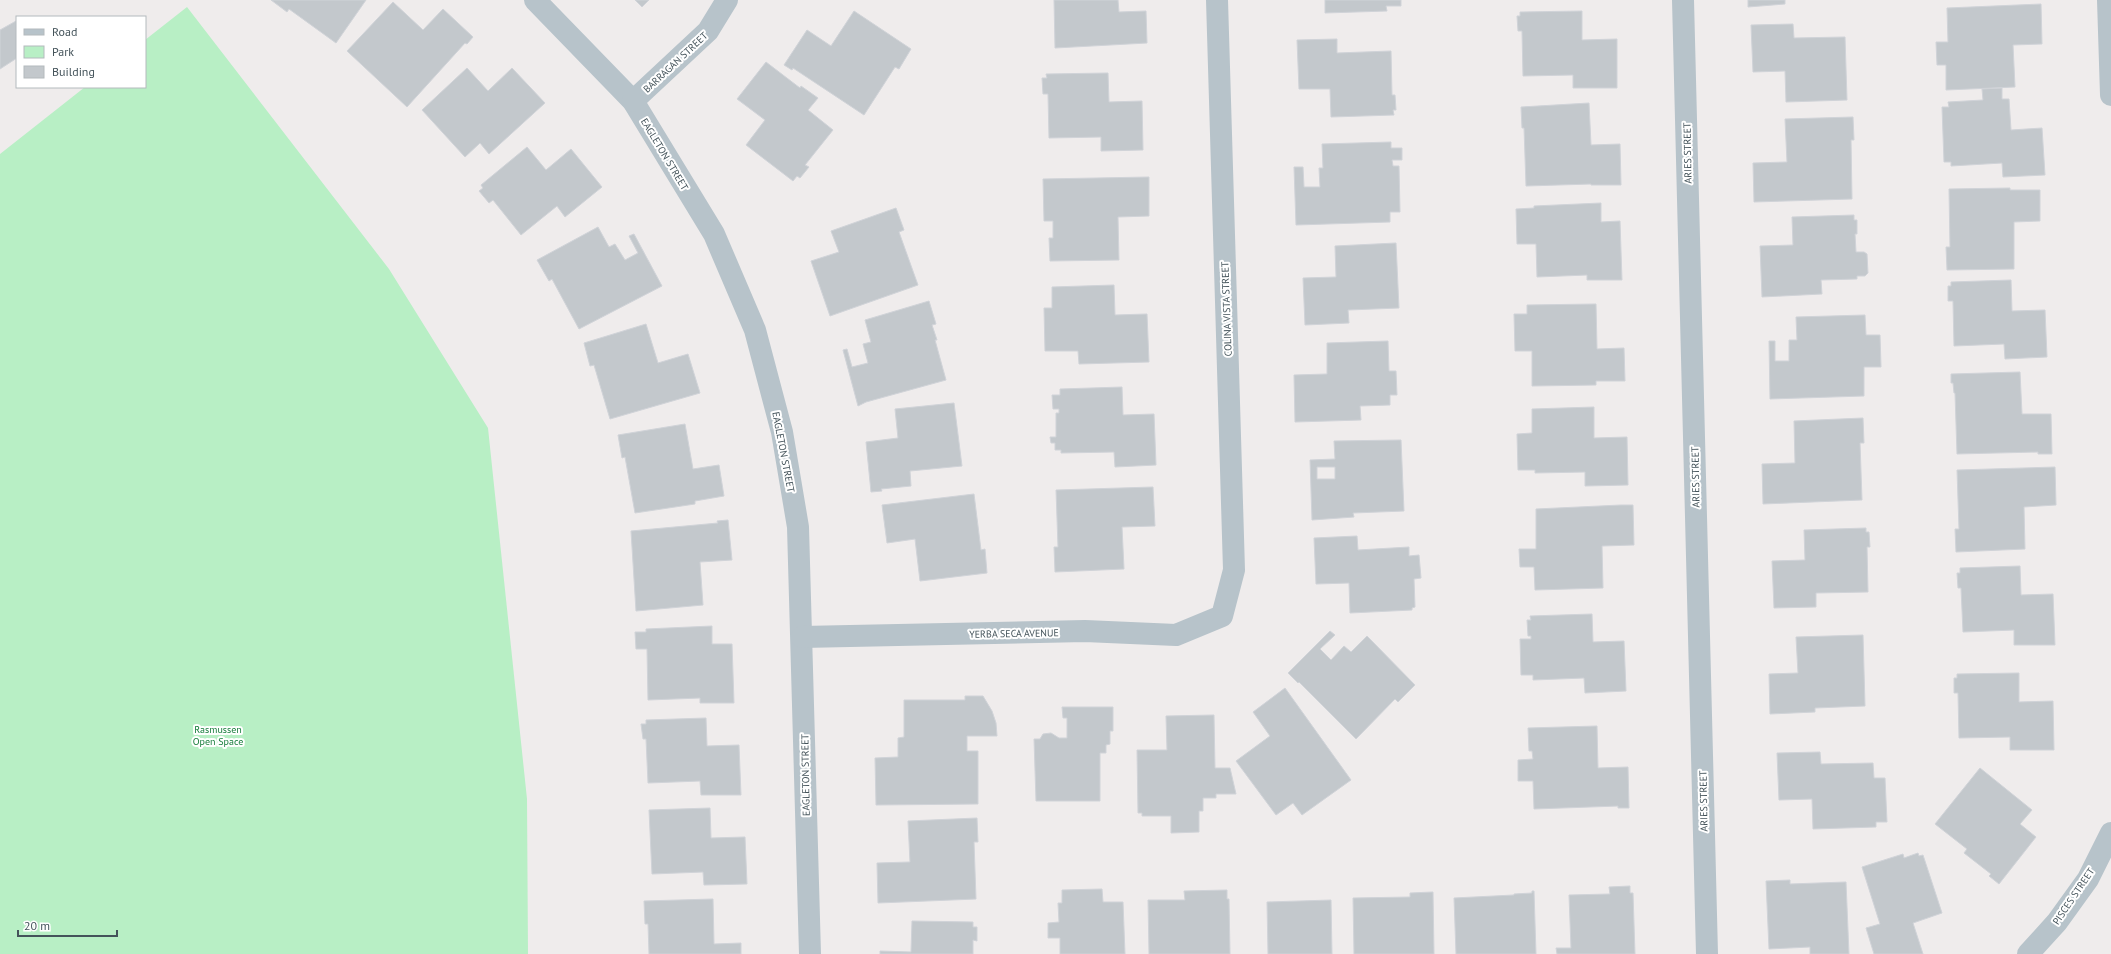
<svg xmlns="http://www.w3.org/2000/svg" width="2111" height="954" font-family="'PT Sans',sans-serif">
	<rect width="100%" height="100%" fill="#efecec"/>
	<path fill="#b8efc5" d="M187 7 389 269 488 428 527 799 528 954H0V154L85 87H145V40Z"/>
	<g fill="#c3c8cc" stroke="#d0d3d8" fill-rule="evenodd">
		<path d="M271 0H366L336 43 289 9 287 12Z"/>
		<path d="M635 0H649L642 7Z"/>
		<path d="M1054 0H1118L1119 12 1146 11 1147 43 1055 48Z"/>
		<path d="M1325 0H1401V6H1386L1387 11 1325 13Z"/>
		<path d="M1748 0H1785V4L1748 7Z"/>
		<path d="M393 2 423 30 443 9 473 37 467 44 465 43 407 107 347 51Z"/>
		<path d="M2041 4 2042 44 2013 45 2015 87 1946 90V65H1937L1936 42H1948L1947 8Z"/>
		<path d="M854 11 911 49 899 69 895 67 864 115 793 68 792 70 784 65 807 30 831 46Z"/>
		<path d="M1582 11V40L1617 39V88H1573V75L1523 76 1522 31H1518L1517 16H1520V12Z"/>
		<path d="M16 21 17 58 0 69V30Z"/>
		<path d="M1793 24 1794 38 1845 37 1847 100 1786 102 1785 71 1753 72 1751 25Z"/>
		<path d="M1337 39V53L1391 51 1392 95H1395L1396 110H1393L1394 115 1331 117 1330 89H1299L1297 40Z"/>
		<path d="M766 62 800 88 801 86 818 98 808 110 833 130 805 165 809 167 800 178 797 176 793 181 746 145 765 120 737 99Z"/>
		<path d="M467 68 488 91 512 68 545 103 489 154 480 143 465 157 422 110Z"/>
		<path d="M1108 73 1109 102 1142 101 1143 150 1101 151V137L1049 138 1048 94H1043L1042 78H1047L1046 74Z"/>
		<path d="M2002 88V99H2009L2011 130 2042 128 2045 175 2003 177 2002 163 1951 166V162H1944L1942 107H1949L1948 102 1983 100 1982 89Z"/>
		<path d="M1589 103 1591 145 1620 144 1621 185H1591V184L1526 186 1524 128H1522L1521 107Z"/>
		<path d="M1853 117 1854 140H1851L1852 199 1754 202 1753 163 1787 162 1785 119Z"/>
		<path d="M1391 142V148H1402V160H1392L1393 166H1399L1400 212H1390V222L1296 225 1294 167H1303L1304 187H1320L1319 168H1323L1322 144Z"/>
		<path d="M527 147 546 170 571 149 602 187 565 217 557 206 521 235 493 200 489 203 479 191 483 188 481 185Z"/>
		<path d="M1149 177V216L1118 217 1119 260 1050 261 1049 238H1053V221H1044L1043 179Z"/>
		<path d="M2010 188V190H2040V221L2014 222V269L1947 270 1946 247H1950L1949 189Z"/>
		<path d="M1601 203V222L1620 221 1622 280H1587V275L1537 277 1536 244H1517L1516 209 1534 208V206Z"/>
		<path d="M896 208 904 230 899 232 918 285 830 316 811 261 839 252 831 231Z"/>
		<path d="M1854 215V220H1857V234H1855L1856 252H1864L1867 254 1868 273 1865 276H1857V279L1821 280 1822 294 1762 297 1760 246 1793 245 1792 217Z"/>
		<path d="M598 227 609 247 615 244 625 260 638 253 629 236 634 234 662 286 579 329 552 279 549 281 537 260Z"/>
		<path d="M1396 243 1399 308 1348 310 1349 323 1305 325 1303 278 1336 277 1335 246Z"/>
		<path d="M2011 280 2012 311 2045 310 2047 357 2005 359 2004 344 1954 346 1953 301H1948V286H1951V282Z"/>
		<path d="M1114 285 1115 315 1147 314 1149 362 1079 364 1078 351H1045L1044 308H1052V287Z"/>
		<path d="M929 301 936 324 932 325 937 340H935L946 380 866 402 858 406 843 350 847 349 852 367 868 363 863 344 871 342 865 320Z"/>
		<path d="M1596 304 1597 349 1624 348 1625 381H1596V385L1532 386V351H1515L1514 314H1527V305Z"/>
		<path d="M1865 315 1866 335H1880L1881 367H1864V396L1770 399 1769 341H1775V361H1789V340H1797L1796 317Z"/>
		<path d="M646 324 658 363 688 354 700 393 610 419 594 365 590 366 584 343Z"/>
		<path d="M1388 341 1389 371H1396L1397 395H1390V405L1360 406 1361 420 1295 422 1294 375 1327 374V343Z"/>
		<path d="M2020 372 2022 414H2051L2052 454H2038V452L1957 454 1955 393H1954L1953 383H1951V374Z"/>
		<path d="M1122 387 1123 415 1154 414 1156 465 1115 467 1114 452 1061 453V450H1055V443H1051L1050 437H1056V413H1059V409H1053L1052 395H1060V389Z"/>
		<path d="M954 403 962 466 910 471 911 486 881 489 882 491 871 492 866 442 898 438 895 409Z"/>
		<path d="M1594 407V438L1627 437 1628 485 1585 486V472L1535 473V470H1518L1517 434 1532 433V409Z"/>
		<path d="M1863 418 1864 443H1860L1862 500 1763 504 1762 464 1795 463 1794 421Z"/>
		<path d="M685 424 693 469 719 465 724 496 695 501V504L635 513 625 457 622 458 618 435Z"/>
		<path d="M1401 440 1404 511 1353 513 1354 517 1312 520 1310 460 1335 459 1334 441ZM1317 467H1335V479H1317Z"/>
		<path d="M2055 467 2056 505 2024 507 2025 549 1956 552 1955 529H1959L1957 470Z"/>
		<path d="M1153 487 1155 526 1122 527 1124 569 1055 572 1054 547H1058L1056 490Z"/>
		<path d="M974 494 981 550 985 549 987 573 920 581 915 539 887 543 882 505Z"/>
		<path d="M1621 505H1633L1634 545 1602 546 1603 588 1535 590 1534 567H1520L1519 549H1536V509Z"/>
		<path d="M728 520 732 560 700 562 703 605 636 611 631 531 718 523 717 521Z"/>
		<path d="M1866 528V532H1869L1870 547H1867L1868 592 1816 593V607L1774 608 1772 561 1805 560 1804 530Z"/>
		<path d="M1357 536 1358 550 1409 547V556L1419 555 1421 578 1414 579 1415 607 1412 608V610L1350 613 1349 583 1316 584 1314 538Z"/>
		<path d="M2020 566 2021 595 2053 594 2055 645H2014V630L1963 632 1961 588H1958L1957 573H1960V568Z"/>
		<path d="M1592 614 1593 642 1624 641 1626 691 1585 693 1584 678 1533 680V675H1521L1520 639H1531V636H1528L1527 620H1531L1530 616Z"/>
		<path d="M712 626V644H732L734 703H700V698L648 700 647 649H636L635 632H646V629Z"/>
		<path d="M1330 631 1335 635 1320 649 1331 660 1344 646 1351 652 1367 636 1415 685 1398 702 1395 699 1356 739 1299 682 1298 683 1288 673Z"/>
		<path d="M1863 635 1865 706 1815 708V712L1770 714 1769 674 1798 673 1796 637Z"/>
		<path d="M2019 673V702L2053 701 2054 750H2010V737L1959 738 1958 693H1954V678H1957V674Z"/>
		<path d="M1285 688 1351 780 1302 815 1293 803 1276 815 1236 761 1270 736 1253 712Z"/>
		<path d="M965 696H983L992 711 996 723 997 736H967V751H978V804L876 805 875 758 898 757V738L904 737V700H965Z"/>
		<path d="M1062 707H1113V731H1110V744L1106 745V753H1100V801H1036L1034 739H1040L1043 734 1051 733 1059 738H1067V718H1063Z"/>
		<path d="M1214 715 1215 768H1230L1236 794H1216V798H1203V811H1199V832L1171 833V816H1142V813H1138L1137 750H1167L1166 716Z"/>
		<path d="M706 718 707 746 739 745 741 795H701L700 781 648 783 646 739H643L641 724H646V720Z"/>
		<path d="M1597 726 1598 768 1628 767 1629 808H1618V806L1534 809 1533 781H1518V760L1533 759 1532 751H1529L1528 728Z"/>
		<path d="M1820 752 1821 764 1873 763 1874 778H1885L1887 822H1876V827L1813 829 1812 799 1779 800 1777 753Z"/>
		<path d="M1980 768 2032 810 2020 824 2036 837 1999 884 1989 876 1991 874 1964 853 1967 849 1935 824Z"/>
		<path d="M710 808 711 838 745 837 747 884 704 885 703 872 652 874 649 810Z"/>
		<path d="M977 818 978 842H974L976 899 878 903 877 863 910 862 908 821Z"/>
		<path d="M1918 853 1919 856 1923 855 1942 913 1913 923 1923 954H1874L1866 928 1880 924 1862 867 1903 854 1904 858Z"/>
		<path d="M1790 880V884L1846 882 1849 954H1810V947L1769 949 1766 881Z"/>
		<path d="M1630 886V893H1633L1635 954H1557L1556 948H1571L1569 895 1610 894 1609 887Z"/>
		<path d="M1102 889 1103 902H1123L1125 954H1060V938H1048V923L1059 922 1058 903H1062V890Z"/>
		<path d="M1227 890V899H1229L1230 954H1149L1148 900H1185L1184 891Z"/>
		<path d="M1532 891H1534L1536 954H1456L1454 898 1514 895V894L1532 893Z"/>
		<path d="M1433 892 1434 954H1354L1353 898 1410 897V893Z"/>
		<path d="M713 899 714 944 741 943V954H649L648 924H645L644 901Z"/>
		<path d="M1331 900 1332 954H1268L1267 902Z"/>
		<path d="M912 921 973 922V927H977V941L973 940V954H880V951L911 952Z"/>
	</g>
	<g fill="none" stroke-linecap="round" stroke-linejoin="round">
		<g stroke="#b7c3ca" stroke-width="22">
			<path d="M535 0 633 101 714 234 755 330 782 432 798 527 810 954"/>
			<path d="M1683 0 1707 954"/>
			<path d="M2108 0 2111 95"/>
			<path d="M633 101 708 31 727 0"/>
			<path d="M802 637 1085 631 1176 635 1222 616 1234 570 1217 0"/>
			<path d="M2028 954 2057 922 2088 879 2111 833"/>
		</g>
	</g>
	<g text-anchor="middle" stroke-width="4" stroke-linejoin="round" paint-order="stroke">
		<g font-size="10" fill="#44535a" stroke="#fff">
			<text transform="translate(675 62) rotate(-43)" y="4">BARRAGAN STREET</text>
			<text transform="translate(1687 153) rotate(-91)" y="4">ARIES STREET</text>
			<text transform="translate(665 154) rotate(59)" y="4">EAGLETON STREET</text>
			<text transform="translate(1226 309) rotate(-92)" y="4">COLINA VISTA STREET</text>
			<text transform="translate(784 452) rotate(79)" y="4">EAGLETON STREET</text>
			<text transform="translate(1695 477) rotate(-91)" y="4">ARIES STREET</text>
			<text transform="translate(1014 633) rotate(-1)" y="4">YERBA SECA AVENUE</text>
			<text transform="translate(805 775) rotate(-91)" y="4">EAGLETON STREET</text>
			<text transform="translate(1703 801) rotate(-91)" y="4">ARIES STREET</text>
			<text transform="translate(2073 896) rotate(-56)" y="4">PISCES STREET</text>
		</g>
		<g font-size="10" fill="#147c39" stroke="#fff">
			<text x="218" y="733">Rasmussen<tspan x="218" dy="12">Open Space</tspan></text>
		</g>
	</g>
	<rect x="16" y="16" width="130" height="72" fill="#ffffff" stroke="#b4babd"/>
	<rect x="24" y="29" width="20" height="6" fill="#b7c3ca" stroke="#b4babd"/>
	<text x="52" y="36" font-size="12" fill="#44535a">Road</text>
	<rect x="24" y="46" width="20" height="12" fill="#b8efc5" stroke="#b4babd"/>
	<text x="52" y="56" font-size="12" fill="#44535a">Park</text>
	<rect x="24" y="66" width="20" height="12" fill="#c3c8cc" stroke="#b4babd"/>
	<text x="52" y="76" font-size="12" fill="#44535a">Building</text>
	<path d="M18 930v6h99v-6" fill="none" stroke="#44535a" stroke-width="2"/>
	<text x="24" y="930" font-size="12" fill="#44535a" stroke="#ffffff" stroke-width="3" paint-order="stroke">20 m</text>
</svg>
